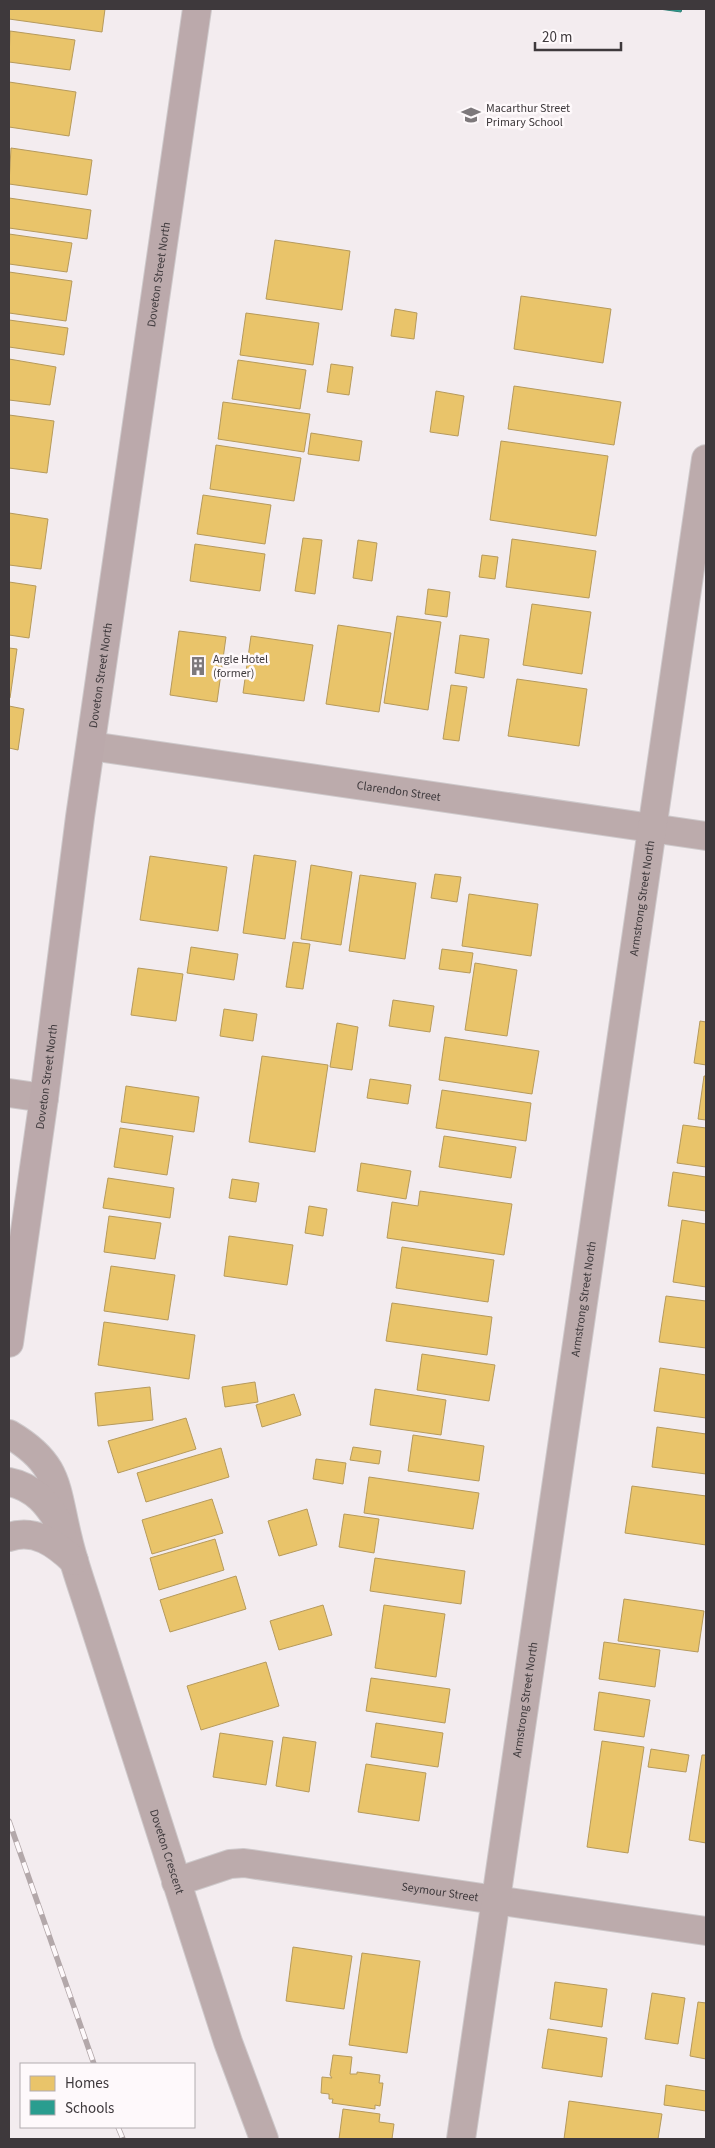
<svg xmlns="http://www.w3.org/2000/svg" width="715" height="2148" font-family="'Source Sans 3',sans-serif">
	<rect width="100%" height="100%" fill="#f3ecef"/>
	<g fill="#e9c46a" stroke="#b69a5c">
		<path d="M9 9H105L102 32 9 19Z"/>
		<path d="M10 31 75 40 70 70 9 62Z"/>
		<path d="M9 82 76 92 69 136 9 127Z"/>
		<path d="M11 148 92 160 87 195 9 184Z"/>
		<path d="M9 198 91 210 87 239 9 228Z"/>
		<path d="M9 234 72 243 67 272 9 264Z"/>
		<path d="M275 240 350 251 342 310 266 299Z"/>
		<path d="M9 272 72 281 66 321 9 313Z"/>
		<path d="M521 296 611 309 603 363 514 349Z"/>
		<path d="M395 309 417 313 414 339 391 336Z"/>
		<path d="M246 313 319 323 313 365 240 355Z"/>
		<path d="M9 320 68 328 64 355 9 347Z"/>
		<path d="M9 359 56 367 50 405 9 400Z"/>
		<path d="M238 360 306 370 300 409 232 399Z"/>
		<path d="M331 364 353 367 349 395 327 392Z"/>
		<path d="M514 386 621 402 614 445 508 429Z"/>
		<path d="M436 391 464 396 458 436 430 432Z"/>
		<path d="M223 402 310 414 304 452 218 439Z"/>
		<path d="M9 415 54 421 47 473 9 468Z"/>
		<path d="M311 433 362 441 359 461 308 454Z"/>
		<path d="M501 441 608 456 596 536 490 520Z"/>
		<path d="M216 445 301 458 294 501 210 489Z"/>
		<path d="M203 495 271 505 265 544 197 534Z"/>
		<path d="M9 513 48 519 41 569 9 565Z"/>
		<path d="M303 538 322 540 315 594 295 591Z"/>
		<path d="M512 539 596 551 589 598 506 587Z"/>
		<path d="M358 540 377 543 372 581 353 578Z"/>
		<path d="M195 544 265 554 260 591 190 581Z"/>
		<path d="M482 555 498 557 495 579 479 577Z"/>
		<path d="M9 582 36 586 29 638 9 635Z"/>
		<path d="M428 589 450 592 447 617 425 614Z"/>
		<path d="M532 604 591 612 582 674 523 665Z"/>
		<path d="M397 616 441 622 428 710 384 703Z"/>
		<path d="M338 625 391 633 379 712 326 704Z"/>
		<path d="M179 631 226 637 217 702 170 695Z"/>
		<path d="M460 635 489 639 484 678 455 673Z"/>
		<path d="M251 636 313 645 304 701 243 693Z"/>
		<path d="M9 648 17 649 10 698H9Z"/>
		<path d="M517 679 587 689 579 746 508 736Z"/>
		<path d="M451 685 467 687 459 741 443 739Z"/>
		<path d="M9 706 24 709 18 750 9 748Z"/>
		<path d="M254 855 296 861 285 939 243 933Z"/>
		<path d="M150 856 227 867 218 931 140 920Z"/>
		<path d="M311 865 352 872 341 945 301 939Z"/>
		<path d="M435 874 461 877 457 902 431 898Z"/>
		<path d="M360 875 416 883 405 959 349 951Z"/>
		<path d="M469 894 538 904 531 956 462 946Z"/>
		<path d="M293 942 310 944 303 989 286 987Z"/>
		<path d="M191 947 238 954 234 980 187 973Z"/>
		<path d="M442 949 473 953 470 973 439 969Z"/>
		<path d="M475 963 517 970 507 1036 465 1030Z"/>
		<path d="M138 968 183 974 176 1021 131 1015Z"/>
		<path d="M393 1000 434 1006 430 1032 389 1026Z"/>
		<path d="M224 1009 257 1014 253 1041 220 1036Z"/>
		<path d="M700 1021 706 1022V1065L694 1063Z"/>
		<path d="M337 1023 358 1027 352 1070 330 1067Z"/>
		<path d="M445 1037 539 1051 532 1094 439 1080Z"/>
		<path d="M262 1056 328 1065 315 1152 249 1142Z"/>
		<path d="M704 1076H706V1120L698 1119Z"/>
		<path d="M370 1079 411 1085 408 1104 367 1098Z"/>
		<path d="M126 1086 199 1097 194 1132 121 1122Z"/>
		<path d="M442 1090 531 1103 526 1141 436 1128Z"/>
		<path d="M683 1125 706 1128V1167L677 1163Z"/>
		<path d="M120 1128 173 1136 167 1175 114 1167Z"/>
		<path d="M444 1136 516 1147 511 1178 439 1167Z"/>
		<path d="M361 1163 411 1171 406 1199 357 1191Z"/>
		<path d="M673 1172 706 1177V1211L668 1206Z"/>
		<path d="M108 1178 174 1188 170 1218 103 1208Z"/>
		<path d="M232 1179 259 1183 256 1202 229 1198Z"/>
		<path d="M420 1191 512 1204 504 1255 387 1238 392 1202 418 1206Z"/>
		<path d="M309 1206 327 1209 323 1236 305 1233Z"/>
		<path d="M109 1216 161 1223 155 1259 104 1252Z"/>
		<path d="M682 1220 706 1224V1287L673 1282Z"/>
		<path d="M229 1236 293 1245 287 1285 224 1276Z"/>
		<path d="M402 1247 494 1260 488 1302 396 1288Z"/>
		<path d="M111 1266 175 1275 168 1320 104 1311Z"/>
		<path d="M666 1296 706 1301V1348L659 1342Z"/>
		<path d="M392 1303 492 1317 487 1355 386 1341Z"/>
		<path d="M104 1322 195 1335 189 1379 98 1365Z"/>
		<path d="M422 1354 495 1365 489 1401 417 1390Z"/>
		<path d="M660 1368 706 1375V1418L654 1411Z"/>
		<path d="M255 1382 258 1402 225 1407 222 1387Z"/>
		<path d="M150 1387 153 1420 98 1426 95 1393Z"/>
		<path d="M375 1389 446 1400 441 1435 370 1425Z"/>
		<path d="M294 1394 301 1415 262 1427 256 1405Z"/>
		<path d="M186 1418 196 1449 118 1473 108 1441Z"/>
		<path d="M657 1427 706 1434V1474L652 1467Z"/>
		<path d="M413 1435 484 1446 479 1481 408 1471Z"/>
		<path d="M353 1447 381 1451 379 1464 350 1460Z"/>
		<path d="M221 1448 229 1477 146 1502 137 1473Z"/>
		<path d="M316 1459 346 1463 343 1484 313 1479Z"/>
		<path d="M369 1477 479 1493 473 1529 364 1513Z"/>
		<path d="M632 1486 706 1496V1545L625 1533Z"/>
		<path d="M212 1499 223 1533 152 1554 142 1520Z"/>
		<path d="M307 1509 317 1545 279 1556 268 1521Z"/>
		<path d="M344 1514 379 1519 374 1553 339 1547Z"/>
		<path d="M215 1539 224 1570 159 1590 150 1558Z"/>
		<path d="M375 1558 465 1571 461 1604 370 1591Z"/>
		<path d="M236 1576 246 1609 170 1632 160 1600Z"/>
		<path d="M624 1599 704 1611 698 1652 618 1641Z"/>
		<path d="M323 1605 332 1635 279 1650 270 1621Z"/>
		<path d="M384 1605 445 1614 436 1677 375 1668Z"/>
		<path d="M604 1642 660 1650 655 1687 599 1679Z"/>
		<path d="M266 1662 279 1706 201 1730 187 1686Z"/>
		<path d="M371 1678 450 1689 445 1723 366 1711Z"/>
		<path d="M599 1692 650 1700 644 1737 594 1730Z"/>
		<path d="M376 1723 443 1733 438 1767 371 1757Z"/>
		<path d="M220 1733 273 1741 266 1785 213 1777Z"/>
		<path d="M283 1737 316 1742 309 1792 276 1786Z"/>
		<path d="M602 1741 644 1747 628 1853 587 1847Z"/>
		<path d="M651 1749 689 1755 686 1772 648 1767Z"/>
		<path d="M702 1755H706V1843L689 1840Z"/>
		<path d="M366 1764 426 1773 419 1821 358 1812Z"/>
		<path d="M293 1947 352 1956 344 2009 286 2001Z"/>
		<path d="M362 1953 420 1961 407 2053 349 2045Z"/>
		<path d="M555 1982 607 1989 602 2027 550 2019Z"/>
		<path d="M652 1993 685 1998 678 2044 645 2039Z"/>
		<path d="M698 2002 706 2003V2059L690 2056Z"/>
		<path d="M548 2029 607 2038 602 2077 542 2068Z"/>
		<path d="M333 2055 352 2057 350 2074H357V2072L380 2075 379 2083H383L380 2106 375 2105V2109L332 2103 333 2099H329V2094L321 2093 322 2077 332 2078 330 2075Z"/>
		<path d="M666 2085 706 2091V2111L664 2105Z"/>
		<path d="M569 2101 662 2114 658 2139H564Z"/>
		<path d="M343 2109 380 2114 379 2122 394 2124 392 2139H339Z"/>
	</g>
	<path fill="#2a9d8f" stroke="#307f76" d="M659 9H682L681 12Z"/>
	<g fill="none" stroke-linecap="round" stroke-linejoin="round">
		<g stroke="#cec9cb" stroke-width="30">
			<g id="street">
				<path id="s1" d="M91 746 706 836"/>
				<path d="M9 1093 44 1098"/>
				<path id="s2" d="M9 1434C60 1464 55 1487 68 1539 73 1561 81 1583 88 1605L228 2042 264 2139"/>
				<path d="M9 1482C35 1487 49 1505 62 1528"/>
				<path d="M9 1537C35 1528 56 1544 74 1561"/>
				<path id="s3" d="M176 1882 230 1864 244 1863 706 1931"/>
				<path id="s4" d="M461 2139 706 459"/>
			</g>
		</g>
		<g stroke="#cec9cb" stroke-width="30">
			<g id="secondary">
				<path id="s5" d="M9 1343 44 1098 80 817 197 9"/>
			</g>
		</g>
		<use href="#street" stroke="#bcabac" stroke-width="28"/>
		<use href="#secondary" stroke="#bba9ab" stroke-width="28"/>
		<g stroke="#b3a8aa" stroke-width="5.5">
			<g id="rail">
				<path d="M9 1821 94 2064"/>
				<path d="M118 2127 123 2139"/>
			</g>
		</g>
		<use href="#rail" stroke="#fef9fb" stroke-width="4" stroke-dasharray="11" stroke-linecap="butt"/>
	</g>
	<defs>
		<g id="school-bare" transform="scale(1.5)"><path d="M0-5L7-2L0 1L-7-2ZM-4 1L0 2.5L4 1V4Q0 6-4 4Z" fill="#7d787b" stroke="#fef9fb" stroke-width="2.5" paint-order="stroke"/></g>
		<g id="building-bare" transform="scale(1.5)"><path d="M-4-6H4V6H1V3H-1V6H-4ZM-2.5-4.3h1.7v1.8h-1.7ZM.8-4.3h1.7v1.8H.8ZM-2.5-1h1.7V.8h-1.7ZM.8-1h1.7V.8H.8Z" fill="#7d787b" stroke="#fef9fb" stroke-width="2.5" paint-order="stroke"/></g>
	</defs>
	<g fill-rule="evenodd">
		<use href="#school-bare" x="471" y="115"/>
		<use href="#building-bare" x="198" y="666"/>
	</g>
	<g text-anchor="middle" stroke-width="5" stroke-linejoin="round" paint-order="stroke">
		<g font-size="12" fill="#3e393c" stroke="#fef9fb" text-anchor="start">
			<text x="486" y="112">Macarthur Street<tspan x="486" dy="14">Primary School</tspan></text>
			<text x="213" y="663">Argle Hotel<tspan x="213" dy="14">(former)</tspan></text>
		</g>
		<g font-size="12" fill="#3e393c" stroke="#fef9fb">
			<text dy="4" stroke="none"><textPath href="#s5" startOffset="1079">Doveton Street North</textPath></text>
			<text dy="4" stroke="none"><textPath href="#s5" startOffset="674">Doveton Street North</textPath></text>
			<text dy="4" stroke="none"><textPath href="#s1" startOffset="311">Clarendon Street</textPath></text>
			<text dy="4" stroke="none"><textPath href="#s4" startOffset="1254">Armstrong Street North</textPath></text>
			<text dy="4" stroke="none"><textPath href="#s5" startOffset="269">Doveton Street North</textPath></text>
			<text dy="4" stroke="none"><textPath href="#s4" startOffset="849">Armstrong Street North</textPath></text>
			<text dy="4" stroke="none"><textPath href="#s4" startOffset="444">Armstrong Street North</textPath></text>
			<text dy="4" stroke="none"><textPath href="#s2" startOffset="454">Doveton Crescent</textPath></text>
			<text dy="4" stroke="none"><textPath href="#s3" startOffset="269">Seymour Street</textPath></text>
		</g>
	</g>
	<rect width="715" height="2148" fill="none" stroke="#3e393c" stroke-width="20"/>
	<rect x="20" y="2063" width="175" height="65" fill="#fef9fb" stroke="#b1acaf"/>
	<rect x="30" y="2076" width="25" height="15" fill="#e9c46a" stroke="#b1acaf"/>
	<text x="65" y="2088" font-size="15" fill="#3e393c">Homes</text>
	<rect x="30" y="2100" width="25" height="15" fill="#2a9d8f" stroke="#b1acaf"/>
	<text x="65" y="2113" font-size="15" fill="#3e393c">Schools</text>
	<path d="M535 42v8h86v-8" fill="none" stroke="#3e393c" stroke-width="2.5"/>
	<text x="542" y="42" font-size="15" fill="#3e393c" stroke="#fef9fb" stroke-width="4" paint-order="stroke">20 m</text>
</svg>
